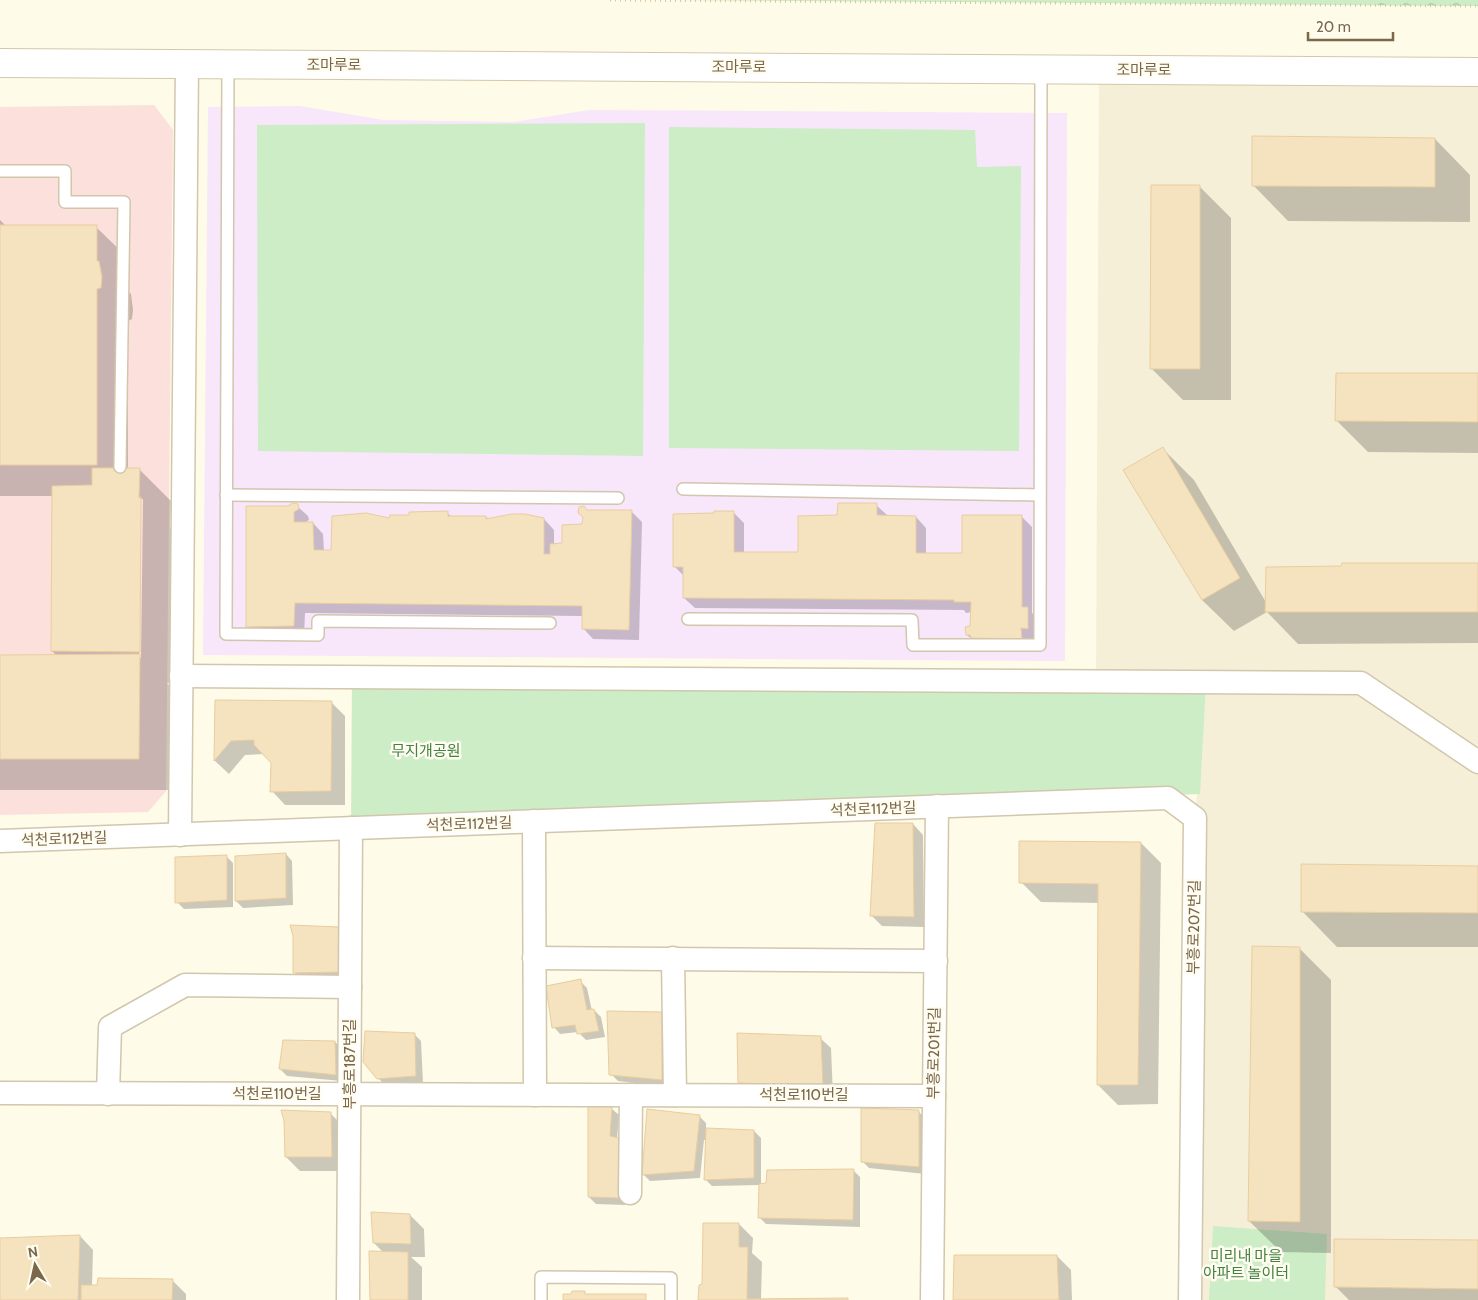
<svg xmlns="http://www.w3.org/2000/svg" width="1478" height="1300" font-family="Cabin,'Noto Sans KR',sans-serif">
	<defs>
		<pattern id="forest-crowns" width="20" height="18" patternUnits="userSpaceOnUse" patternTransform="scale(1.25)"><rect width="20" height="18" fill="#ccedc6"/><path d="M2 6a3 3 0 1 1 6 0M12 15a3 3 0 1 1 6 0" fill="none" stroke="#abc4a3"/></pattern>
	</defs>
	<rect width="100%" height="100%" fill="#fefbe9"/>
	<path fill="#f6efd7" d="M1099 70 1478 72V1300H1190L1195 818 1206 682 1096 681Z"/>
	<path fill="#f8e6fb" d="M300 106 383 120 514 122 589 110 1067 113 1065 661 203 655 208 107Z"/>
	<path fill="#fce0dc" d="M154 105 173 130 166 791 148 812 0 815V107Z"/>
	<g fill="#ccedc6">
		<path d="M610 0H1478V6L671 0Z"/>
		<path d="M645 123 643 456 258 451 257 125Z"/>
		<path d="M669 127 975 130 977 167 1021 166 1019 451 669 448Z"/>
		<path d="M352 677 1206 682 1200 794 351 828Z"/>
		<path d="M1213 1226 1327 1234 1325 1300H1209Z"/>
	</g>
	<path fill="url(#forest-crowns)" d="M1372 0H1478V6L1365 5Z"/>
	<g fill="#0003" fill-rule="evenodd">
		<path d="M1435 139 1470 175V222L1288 221 1253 185Z"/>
		<path d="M1200 187 1231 218V400H1183L1151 368Z"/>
		<path d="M0 220 6 226 96 227 128 258 129 292 131 294 133 310 132 319 128 321V469H139L171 501 170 528 173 530 171 683H167L171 687 170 790H0V656H57L52 651 53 496H0ZM140 499H143L141 658H139Z"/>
		<path d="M1478 374V453L1368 452 1337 421Z"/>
		<path d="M1162 448 1194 480 1267 604 1478 565V643L1298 644 1267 612 1234 631 1202 600Z"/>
		<path d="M876 505 887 515 916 517 926 528V555H963L1022 517 1032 527V613L1038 619V639L1031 638 1032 649 978 645 967 635 972 628V612L966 613 964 610 695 608 684 598V576L674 566 733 512 744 523V553L799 554 839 516Z"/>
		<path d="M297 506 308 516 309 520 304 523H313L323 534 324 551H332L390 520 447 513 452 517H486L489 520 544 519 554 530V545H563L583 525 587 511H631L642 522 639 640 593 639 583 628V616L305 613 304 636 257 637 247 626 289 508Z"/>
		<path d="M216 701 331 702 345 716V805H285L272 791V763L264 754 245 755 229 774 215 761Z"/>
		<path d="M913 824 923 835 924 927 882 926 871 915Z"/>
		<path d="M1141 843 1161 863 1158 1104 1118 1105 1098 1085 1100 903 1041 902 1021 882Z"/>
		<path d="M286 854 292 861 293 905 243 908 236 901Z"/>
		<path d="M226 856 233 863V907L184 909 177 902Z"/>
		<path d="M1478 867V947H1337L1302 911Z"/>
		<path d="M339 928 353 942 354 986H308L294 972V936Z"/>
		<path d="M1299 948 1331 980V1253L1281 1252 1249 1221Z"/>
		<path d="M580 981 587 988 592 1011 594 1010 601 1017 605 1037 586 1040 578 1032 560 1034 554 1027Z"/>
		<path d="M661 1013 668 1020V1087L618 1081 611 1074Z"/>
		<path d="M414 1034 421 1041 423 1083 385 1085 378 1078Z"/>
		<path d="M820 1038 831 1048 833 1096 749 1093 739 1082Z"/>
		<path d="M335 1042 342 1049V1081L287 1076 280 1069Z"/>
		<path d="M612 1109 619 1115 617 1139 625 1146V1205L596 1204 589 1197Z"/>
		<path d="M918 1111 925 1118V1174L869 1168 862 1161Z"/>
		<path d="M330 1113 344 1127 346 1171H300L286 1157Z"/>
		<path d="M699 1116 706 1123V1129L754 1131 761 1138V1185L853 1170 860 1177V1227L766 1224 759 1217 760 1185 712 1186 705 1179 707 1140H704L700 1178 650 1181 643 1174Z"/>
		<path d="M410 1215 424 1229 425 1257H411L422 1267V1300H372L384 1253 374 1243Z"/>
		<path d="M739 1224 753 1238 752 1253 762 1262 761 1300H700L703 1285Z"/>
		<path d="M80 1236 93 1250 92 1287 172 1280 186 1294V1300H0V1239Z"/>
		<path d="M1478 1241V1300H1349L1335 1286Z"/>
		<path d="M1057 1256 1071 1270 1072 1300H955Z"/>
	</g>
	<g fill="#f5e2bf" stroke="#e9cd9e">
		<path d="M1252 136 1435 138V187L1252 186Z"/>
		<path d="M1151 185H1200V369H1150Z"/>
		<path d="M0 225H97V261H99L102 277 101 288 97 289V465H0Z"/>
		<path d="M1336 373H1478V422L1335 421Z"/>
		<path d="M1163 447 1240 578 1202 600 1123 470Z"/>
		<path d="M92 468H140L139 498 141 497 140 652 51 651 52 486 92 485Z"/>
		<path d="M293 503 298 504 299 509 294 512V522H313L314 550H331L332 516 366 513 389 518 390 515H409V512L448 511V516H486V519L512 514H525L544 518V554H550V544L562 543V525L582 524 583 517 578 513 579 507 584 506 587 510H632L629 630 582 629V606L295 603 294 626 246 627V506H288Z"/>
		<path d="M838 503H877V515L916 516V553H962V515H1022V607H1028V629L1021 628 1022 639 971 638 970 635H966L965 627 970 626 971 602H954V600L683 598V567H673V514L714 513V511H734V552H798V516L837 515Z"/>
		<path d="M1342 563H1478V612H1265L1266 567 1341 566Z"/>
		<path d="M140 654 139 759H0V655Z"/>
		<path d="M215 700 332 701 331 791 270 792 271 763 254 745V740L231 741 214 761Z"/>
		<path d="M875 823H913L914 917 870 916Z"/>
		<path d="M1019 841 1141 842 1138 1085H1097L1098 884 1019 883Z"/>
		<path d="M286 853V898L235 901V856Z"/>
		<path d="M227 855V900L175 903V857Z"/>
		<path d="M1301 864 1478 866V913L1301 912Z"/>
		<path d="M290 925 339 927 341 972 293 973V936Z"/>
		<path d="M1252 946 1300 947V1222L1248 1221Z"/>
		<path d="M581 979 587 1010 594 1009 599 1031 577 1034 575 1025 552 1028 546 986Z"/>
		<path d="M607 1011 662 1012V1080L609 1075Z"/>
		<path d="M365 1031 415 1033 416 1076 377 1079 363 1062Z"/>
		<path d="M737 1033 821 1036 823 1086 738 1083Z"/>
		<path d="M283 1040 335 1041 336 1075 279 1069Z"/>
		<path d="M588 1105 612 1107 610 1136 619 1138V1198L588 1197Z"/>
		<path d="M861 1108 919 1110V1167L861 1162Z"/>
		<path d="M647 1109 700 1115 694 1171 642 1175Z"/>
		<path d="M281 1110 331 1112 332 1157H285L284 1121Z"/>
		<path d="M706 1128 754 1130V1178L704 1180Z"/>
		<path d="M854 1169 853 1220 758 1218 759 1184 766 1183 767 1170Z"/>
		<path d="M371 1212 410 1214 411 1244 373 1243Z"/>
		<path d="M703 1223H739V1247H748L747 1299 848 1298V1300H698L699 1285 702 1284Z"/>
		<path d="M80 1235 78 1300H0V1238Z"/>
		<path d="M1334 1239 1478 1240V1289L1334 1287Z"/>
		<path d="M369 1251 408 1252V1300H370Z"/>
		<path d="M954 1255H1057L1059 1300H953Z"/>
		<path d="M98 1278 173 1279 172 1300H81V1285H97Z"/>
		<path d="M572 1291H585V1294H646V1300H563V1294H571Z"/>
	</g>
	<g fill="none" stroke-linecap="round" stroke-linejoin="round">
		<g stroke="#d2c6ad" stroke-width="14">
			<g id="lane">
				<path d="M228 64 226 634 318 635V621L550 623"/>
				<path d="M0 171H65V202H124L120 467"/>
				<path d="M683 489 1040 495"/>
				<path d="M226 495 618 498"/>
				<path d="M688 619 912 620 913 645H1040L1041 69"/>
				<path d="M541 1300V1277L671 1278V1300"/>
			</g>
		</g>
		<g stroke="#d2c6ad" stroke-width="25">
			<g id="street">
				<path d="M181 676 1361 683 1478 762"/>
				<path d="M534 821 535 1095"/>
				<path d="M180 835 187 63"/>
				<path d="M0 841 1168 798 1195 818 1190 1300"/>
				<path d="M534 958 936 961"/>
				<path d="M673 958 675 1095"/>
				<path d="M0 1093 934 1096"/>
				<path d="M108 1094 110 1027 185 985 350 987"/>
				<path d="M630 1193 631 1095"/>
				<path d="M348 1300 351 828"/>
				<path d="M932 1300 937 806"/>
			</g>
		</g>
		<g stroke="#d5c7ab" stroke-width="30">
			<path id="secondary" d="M0 63 1478 72"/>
		</g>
		<path stroke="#dbc6a1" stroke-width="3" stroke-dasharray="1 4" stroke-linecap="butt" d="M610 0 1478 6"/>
		<use href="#lane" stroke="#fff" stroke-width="11"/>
		<use href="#street" stroke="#fff" stroke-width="22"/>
		<use href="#secondary" stroke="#fff" stroke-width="28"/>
	</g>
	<g text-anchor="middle" stroke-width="5" stroke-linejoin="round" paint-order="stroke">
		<g font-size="15" fill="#7b674a" stroke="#fffdf1">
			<text x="334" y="70">조마루로</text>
			<text x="739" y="72">조마루로</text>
			<text x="1144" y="75">조마루로</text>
			<text transform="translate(873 809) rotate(-2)" y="5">석천로112번길</text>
			<text transform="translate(469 824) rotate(-2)" y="5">석천로112번길</text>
			<text transform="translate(64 839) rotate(-2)" y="5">석천로112번길</text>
			<text transform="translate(1194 927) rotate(-89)" y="5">부흥로207번길</text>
			<text transform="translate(934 1053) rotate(-89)" y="5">부흥로201번길</text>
			<text transform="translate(350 1064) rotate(-90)" y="5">부흥로187번길</text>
			<text x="277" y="1099">석천로110번길</text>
			<text x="804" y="1100">석천로110번길</text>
		</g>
		<g font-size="15" fill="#448241" stroke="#fffdf1">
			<text x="426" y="756">무지개공원</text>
			<text x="1246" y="1261">미리내 마을<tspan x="1246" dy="17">아파트 놀이터</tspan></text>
		</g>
	</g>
	<g transform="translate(35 1265) rotate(351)" stroke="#fffdf1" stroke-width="4" paint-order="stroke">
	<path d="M0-4L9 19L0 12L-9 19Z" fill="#7b674a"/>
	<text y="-8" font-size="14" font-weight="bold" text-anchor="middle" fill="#7b674a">N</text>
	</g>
	<path d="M1308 32v8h85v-8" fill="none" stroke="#7b674a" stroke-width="2.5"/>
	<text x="1316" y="32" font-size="15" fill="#7b674a" stroke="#fffdf1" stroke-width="4" paint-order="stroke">20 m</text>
</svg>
